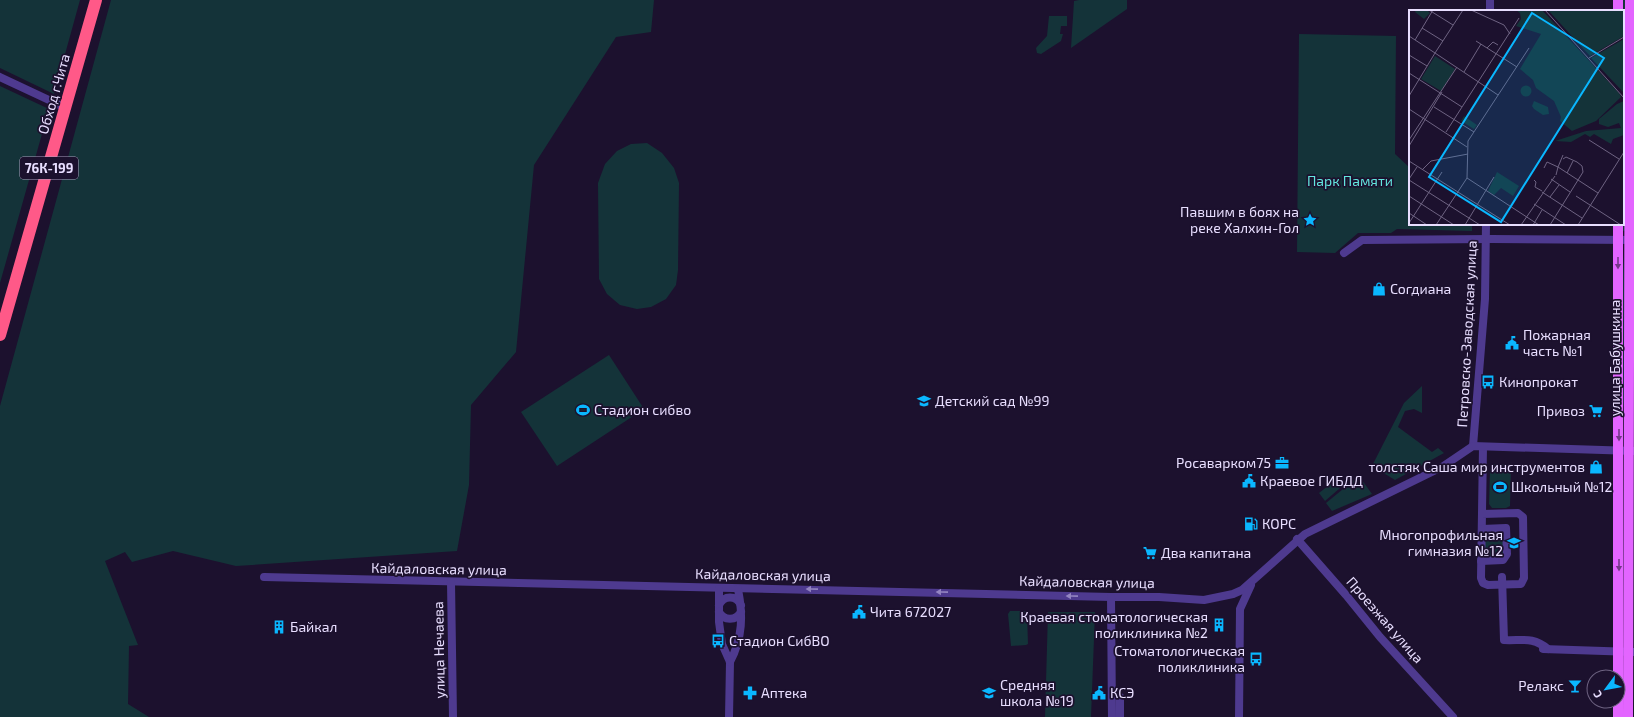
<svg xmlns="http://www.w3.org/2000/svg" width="1634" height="717" font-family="'Exo 2',sans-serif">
	<rect width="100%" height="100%" fill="#1c112e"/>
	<g fill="#143339">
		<path d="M0 0H80L54 94 0 68Z"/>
		<path d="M111 0H654L651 32 616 37 534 165 516 352 471 405 469 485 457 551 236 566 173 551 132 562 125 552 105 561 138 645 129 646 128 704 149 717H0V406Z"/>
		<path d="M1079 0H1127V9L1071 48 1074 1Z"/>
		<path d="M1623 0H1626V231H1622Z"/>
		<path d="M1049 16H1067V26H1061L1060 34H1063L1061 41 1041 54 1037 53 1036 48 1047 36Z"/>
		<path d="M1299 34 1396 36 1395 154 1410 168V224H1472V231L1397 229 1391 233H1358L1335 253 1297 252Z"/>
		<path d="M0 86 49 109 0 283Z"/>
		<path d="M647 143 662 153 674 168 679 183 678 270 676 285 666 299 651 307 637 309 620 305 607 294 599 279 598 183 605 164 617 151 631 144Z"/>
		<path d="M1623 253 1625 292 1624 408 1622 392Z"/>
		<path d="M609 355 644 409 557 466 521 412Z"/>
		<path d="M1422 386V413L1414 409 1405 411 1398 427 1432 452 1438 448 1444 453 1395 480 1372 466 1404 403Z"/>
		<path d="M1493 464H1508L1511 468 1510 506 1506 508H1492L1489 504 1490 469Z"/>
		<path d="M1359 476 1372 494 1332 511 1326 503Z"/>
		<path d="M1333 482 1340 488 1325 501 1319 493Z"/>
		<path d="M1503 529 1505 557 1487 558 1484 555 1485 530Z"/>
		<path d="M1010 611H1025L1027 613 1028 644 1026 645 1011 646 1008 614Z"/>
		<path d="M1048 612H1095L1091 717H1045Z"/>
	</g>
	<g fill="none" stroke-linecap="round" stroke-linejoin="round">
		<g stroke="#4e3a8f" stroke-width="8">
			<path d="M1490 11V0"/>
			<path d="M0 77 66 108"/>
			<path d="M1344 253 1362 240 1491 239 1634 240"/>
			<path d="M1473 446 1485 299 1486 224"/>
			<path d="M1482 514 1518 513 1523 517 1524 578 1521 584 1488 585 1483 583 1481 578 1483 447"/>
			<path d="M1297 539 1346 595 1380 637 1453 717"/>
			<path d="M1481 561 1503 560 1507 554 1506 528 1482 529"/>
			<path d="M264 577 1111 597H1159L1204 600 1233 594 1242 590 1305 534 1442 467 1473 446 1634 451"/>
			<path d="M1502 577 1504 640C1522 641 1532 636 1548 649"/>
			<path d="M451 582 453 717"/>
			<path d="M719 589V622L722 644 730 662 729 717"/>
			<path d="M1111 597 1112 717"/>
			<path d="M719 605C724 595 736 595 741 605"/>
			<path d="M719 612C724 621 736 621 741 612"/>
			<path d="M1543 649 1634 652"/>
			<path d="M730 662C743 637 743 615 738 589"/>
			<path d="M1120 717V697"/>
			<path d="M1239 717 1240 609 1251 585"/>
		</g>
		<g stroke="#e365ff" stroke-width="10">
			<path d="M1618 0V11"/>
			<path d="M1618 717V224"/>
			<path d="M1628 717 1630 0"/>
		</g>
		<path stroke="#ff5988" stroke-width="12" d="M0 335 96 0"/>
	</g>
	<defs><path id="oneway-solid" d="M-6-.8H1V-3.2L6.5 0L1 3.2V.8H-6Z"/></defs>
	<g fill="#76378c">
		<use href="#oneway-solid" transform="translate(1618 263) rotate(90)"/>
		<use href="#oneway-solid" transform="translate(1619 435) rotate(90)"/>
		<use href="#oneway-solid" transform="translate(1619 565) rotate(90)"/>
	</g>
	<g fill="#9384c1">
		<use href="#oneway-solid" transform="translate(812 589) rotate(-179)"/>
		<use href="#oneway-solid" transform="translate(942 592) rotate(-179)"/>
		<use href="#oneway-solid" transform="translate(1072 596) rotate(-179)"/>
	</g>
	<defs>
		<g id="sight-bare" transform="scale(1.08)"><path d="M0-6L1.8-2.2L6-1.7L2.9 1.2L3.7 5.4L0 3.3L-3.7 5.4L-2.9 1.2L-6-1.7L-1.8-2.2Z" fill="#0ab7ff" stroke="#1c112e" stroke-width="2.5" paint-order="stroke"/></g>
		<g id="shop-bare" transform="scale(1.08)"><path d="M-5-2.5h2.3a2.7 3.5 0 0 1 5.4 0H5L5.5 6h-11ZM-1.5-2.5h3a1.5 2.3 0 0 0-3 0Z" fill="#0ab7ff" stroke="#1c112e" stroke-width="2.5" paint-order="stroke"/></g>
		<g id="civic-bare" transform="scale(1.08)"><path d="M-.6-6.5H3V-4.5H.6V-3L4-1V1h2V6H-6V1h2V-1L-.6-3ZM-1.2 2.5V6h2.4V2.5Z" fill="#0ab7ff" stroke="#1c112e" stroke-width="2.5" paint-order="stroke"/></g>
		<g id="bus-bare" transform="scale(1.08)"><path d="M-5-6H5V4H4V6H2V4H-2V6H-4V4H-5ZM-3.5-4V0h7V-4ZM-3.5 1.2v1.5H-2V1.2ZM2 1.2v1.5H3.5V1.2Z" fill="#0ab7ff" stroke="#1c112e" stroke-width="2.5" paint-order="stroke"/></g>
		<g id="school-bare" transform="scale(1.08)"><path d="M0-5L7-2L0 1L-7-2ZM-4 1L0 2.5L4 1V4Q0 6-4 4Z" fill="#0ab7ff" stroke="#1c112e" stroke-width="2.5" paint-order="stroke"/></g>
		<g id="stadium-bare" transform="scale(1.08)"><path d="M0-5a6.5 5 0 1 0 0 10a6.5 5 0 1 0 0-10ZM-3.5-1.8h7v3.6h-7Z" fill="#0ab7ff" stroke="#1c112e" stroke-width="2.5" paint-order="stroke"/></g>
		<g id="supermarket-bare" transform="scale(1.08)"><path d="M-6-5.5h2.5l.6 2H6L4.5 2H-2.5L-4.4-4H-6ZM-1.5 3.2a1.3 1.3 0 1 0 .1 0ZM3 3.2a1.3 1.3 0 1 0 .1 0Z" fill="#0ab7ff" stroke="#1c112e" stroke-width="2.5" paint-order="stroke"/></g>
		<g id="office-bare" transform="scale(1.08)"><path d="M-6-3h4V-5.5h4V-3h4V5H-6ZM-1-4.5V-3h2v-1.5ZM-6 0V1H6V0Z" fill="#0ab7ff" stroke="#1c112e" stroke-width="2.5" paint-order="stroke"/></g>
		<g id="fuel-bare" transform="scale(1.08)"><path d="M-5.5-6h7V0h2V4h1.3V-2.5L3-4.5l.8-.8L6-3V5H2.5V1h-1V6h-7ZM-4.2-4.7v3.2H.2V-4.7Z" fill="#0ab7ff" stroke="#1c112e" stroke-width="2.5" paint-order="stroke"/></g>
		<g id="building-bare" transform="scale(1.08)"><path d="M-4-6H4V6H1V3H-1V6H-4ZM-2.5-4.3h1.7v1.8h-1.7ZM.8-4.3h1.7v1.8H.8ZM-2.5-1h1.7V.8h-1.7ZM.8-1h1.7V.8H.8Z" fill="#0ab7ff" stroke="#1c112e" stroke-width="2.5" paint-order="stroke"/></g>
		<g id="bar-bare" transform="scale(1.08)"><path d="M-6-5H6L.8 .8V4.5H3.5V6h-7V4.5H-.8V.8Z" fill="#0ab7ff" stroke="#1c112e" stroke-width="2.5" paint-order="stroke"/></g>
		<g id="pharmacy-bare" transform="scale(1.08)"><path d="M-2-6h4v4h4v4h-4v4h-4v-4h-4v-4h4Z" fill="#0ab7ff" stroke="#1c112e" stroke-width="2.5" paint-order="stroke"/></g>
	</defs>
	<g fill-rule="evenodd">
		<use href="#sight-bare" x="1310" y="220"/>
		<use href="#shop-bare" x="1379" y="289"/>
		<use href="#civic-bare" x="1512" y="343"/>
		<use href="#bus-bare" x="1488" y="382"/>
		<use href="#school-bare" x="924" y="401"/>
		<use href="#stadium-bare" x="583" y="410"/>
		<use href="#supermarket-bare" x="1596" y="411"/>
		<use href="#office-bare" x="1282" y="463"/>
		<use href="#shop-bare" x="1596" y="467"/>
		<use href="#civic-bare" x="1249" y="481"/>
		<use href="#stadium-bare" x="1500" y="487"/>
		<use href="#fuel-bare" x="1251" y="524"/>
		<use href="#school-bare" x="1514" y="543"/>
		<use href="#supermarket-bare" x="1150" y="553"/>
		<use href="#civic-bare" x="859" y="612"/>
		<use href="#building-bare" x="1219" y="625"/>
		<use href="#building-bare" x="279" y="627"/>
		<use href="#bus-bare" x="718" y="641"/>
		<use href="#bus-bare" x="1256" y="659"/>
		<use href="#bar-bare" x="1575" y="686"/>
		<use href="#pharmacy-bare" x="750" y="693"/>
		<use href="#school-bare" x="989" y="693"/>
		<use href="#civic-bare" x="1099" y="693"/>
	</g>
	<g text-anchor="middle" stroke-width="3.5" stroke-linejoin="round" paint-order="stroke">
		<rect fill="#1c112e" stroke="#aba0c0" stroke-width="1" x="20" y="157" width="58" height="22" rx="3"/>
		<g font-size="13" font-weight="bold" fill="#e8deff">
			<text x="49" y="173">76К-199</text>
		</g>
		<g font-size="14" fill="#e8deff" stroke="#1c112e">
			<text transform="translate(54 94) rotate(-74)" y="5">Обход г.Чита</text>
			<text transform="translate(1467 334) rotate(-87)" y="5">Петровско-Заводская улица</text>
			<text transform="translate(1615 358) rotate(-90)" y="5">улица Бабушкина</text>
			<text transform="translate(439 569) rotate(1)" y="5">Кайдаловская улица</text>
			<text transform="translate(763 575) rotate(1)" y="5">Кайдаловская улица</text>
			<text transform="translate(1087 582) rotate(1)" y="5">Кайдаловская улица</text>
			<text transform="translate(1385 620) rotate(49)" y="5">Проезжая улица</text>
			<text transform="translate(439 650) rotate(-91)" y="5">улица Нечаева</text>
		</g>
		<g font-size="14" fill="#63e6df" stroke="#1c112e">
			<text x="1350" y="186">Парк Памяти</text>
		</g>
		<g font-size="14" fill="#e8deff" stroke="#1c112e" text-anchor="start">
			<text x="1299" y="217" text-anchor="end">Павшим в боях на<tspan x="1299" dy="16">реке Халхин-Гол</tspan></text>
			<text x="1390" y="294">Согдиана</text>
			<text x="1523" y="340">Пожарная<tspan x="1523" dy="16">часть №1</tspan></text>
			<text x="1499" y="387">Кинопрокат</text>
			<text x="935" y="406">Детский сад №99</text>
			<text x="594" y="415">Стадион сибво</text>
			<text x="1585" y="416" text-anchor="end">Привоз</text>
			<text x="1271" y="468" text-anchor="end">Росаварком75</text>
			<text x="1585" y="472" text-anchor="end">толстяк Саша мир инструментов</text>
			<text x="1260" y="486">Краевое ГИБДД</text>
			<text x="1511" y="492">Школьный №12</text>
			<text x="1262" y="529">КОРС</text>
			<text x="1503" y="540" text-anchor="end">Многопрофильная<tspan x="1503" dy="16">гимназия №12</tspan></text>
			<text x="1161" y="558">Два капитана</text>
			<text x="870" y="617">Чита 672027</text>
			<text x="1208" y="622" text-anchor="end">Краевая стоматологическая<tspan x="1208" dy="16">поликлиника №2</tspan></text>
			<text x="290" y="632">Байкал</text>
			<text x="729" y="646">Стадион СибВО</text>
			<text x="1245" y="656" text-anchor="end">Стоматологическая<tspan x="1245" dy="16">поликлиника</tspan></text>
			<text x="1000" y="690">Средняя<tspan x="1000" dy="16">школа №19</tspan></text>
			<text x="1564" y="691" text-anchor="end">Релакс</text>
			<text x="761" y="698">Аптека</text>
			<text x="1110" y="698">КСЭ</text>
		</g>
	</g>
	<g transform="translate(1409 10)">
		<rect width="215" height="215" fill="#1c112e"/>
		<path d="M7 0H18L21 3 15 9 6 2ZM107 0H133L210 83 212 87 187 111 163 121 151 111 152 107 145 91 127 78 124 70 111 59 132 24 107 16 112 9 111 3ZM139 0H215V26L181 46ZM215 29V83L182 48ZM26 46 46 59 32 81 12 69ZM111.5 81a5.5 5.5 0 1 1 11 0a5.5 5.5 0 1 1-11 0ZM125 91 139 97 140 104 134 105 125 99 123 96ZM215 91V125L204 129 202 134 185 124 181 127 176 124 162 132 146 131 177 121 212 118 210 113 199 117 190 114V109L208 94ZM55 106 68 115 65 119 52 111ZM88 162 110 176 104 186 92 178 85 185 79 181Z" fill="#143339"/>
		<path fill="none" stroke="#6e6382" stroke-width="1" d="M20 0 44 15M54 0 26 43 89 85M62 0 95 15 101 24M136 0 215 88M13 18 34 31M0 26 26 43 0 86M6 30 24 0M67 31 108 57M78 38 84 32 89 35M0 45 18 56M180 48 215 27M55 62 72 34M0 63 53 97M25 97 65 122M0 99 58 137M37 122 110 8M0 130 48 57M180 130 210 149M0 136 33 82M154 145 149 157 189 183M0 151 101 215M135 158 138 152 149 157 147 165M13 160 22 151 59 144M158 163 164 151M58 168 130 215M0 169 8 157M142 169 161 182M0 170 71 215M125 170 127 172 126 177 133 181M133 182 173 208M0 186 45 215M167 186 212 215M141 187 150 175M125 194 157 215M0 203 18 215M0 213 33 162M27 215 58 168 59 131 120 38M56 215 85 167M112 215 146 166M124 215 133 200M141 215 174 162 173 156 168 152 157 147 154 149M169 215 215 142"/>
		<path fill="#0ab7ff" fill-opacity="0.15" stroke="#0ab7ff" stroke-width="2" d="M123 3 195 48 92 212 20 167Z"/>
		<rect width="215" height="215" fill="none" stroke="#e8deff" stroke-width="2"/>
	</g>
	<g transform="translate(1606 689) rotate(238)"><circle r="19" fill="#1c112e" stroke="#6e6382"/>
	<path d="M0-3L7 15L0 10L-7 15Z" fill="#0ab7ff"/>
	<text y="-6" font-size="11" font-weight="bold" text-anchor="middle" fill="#e8deff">С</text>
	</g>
</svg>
